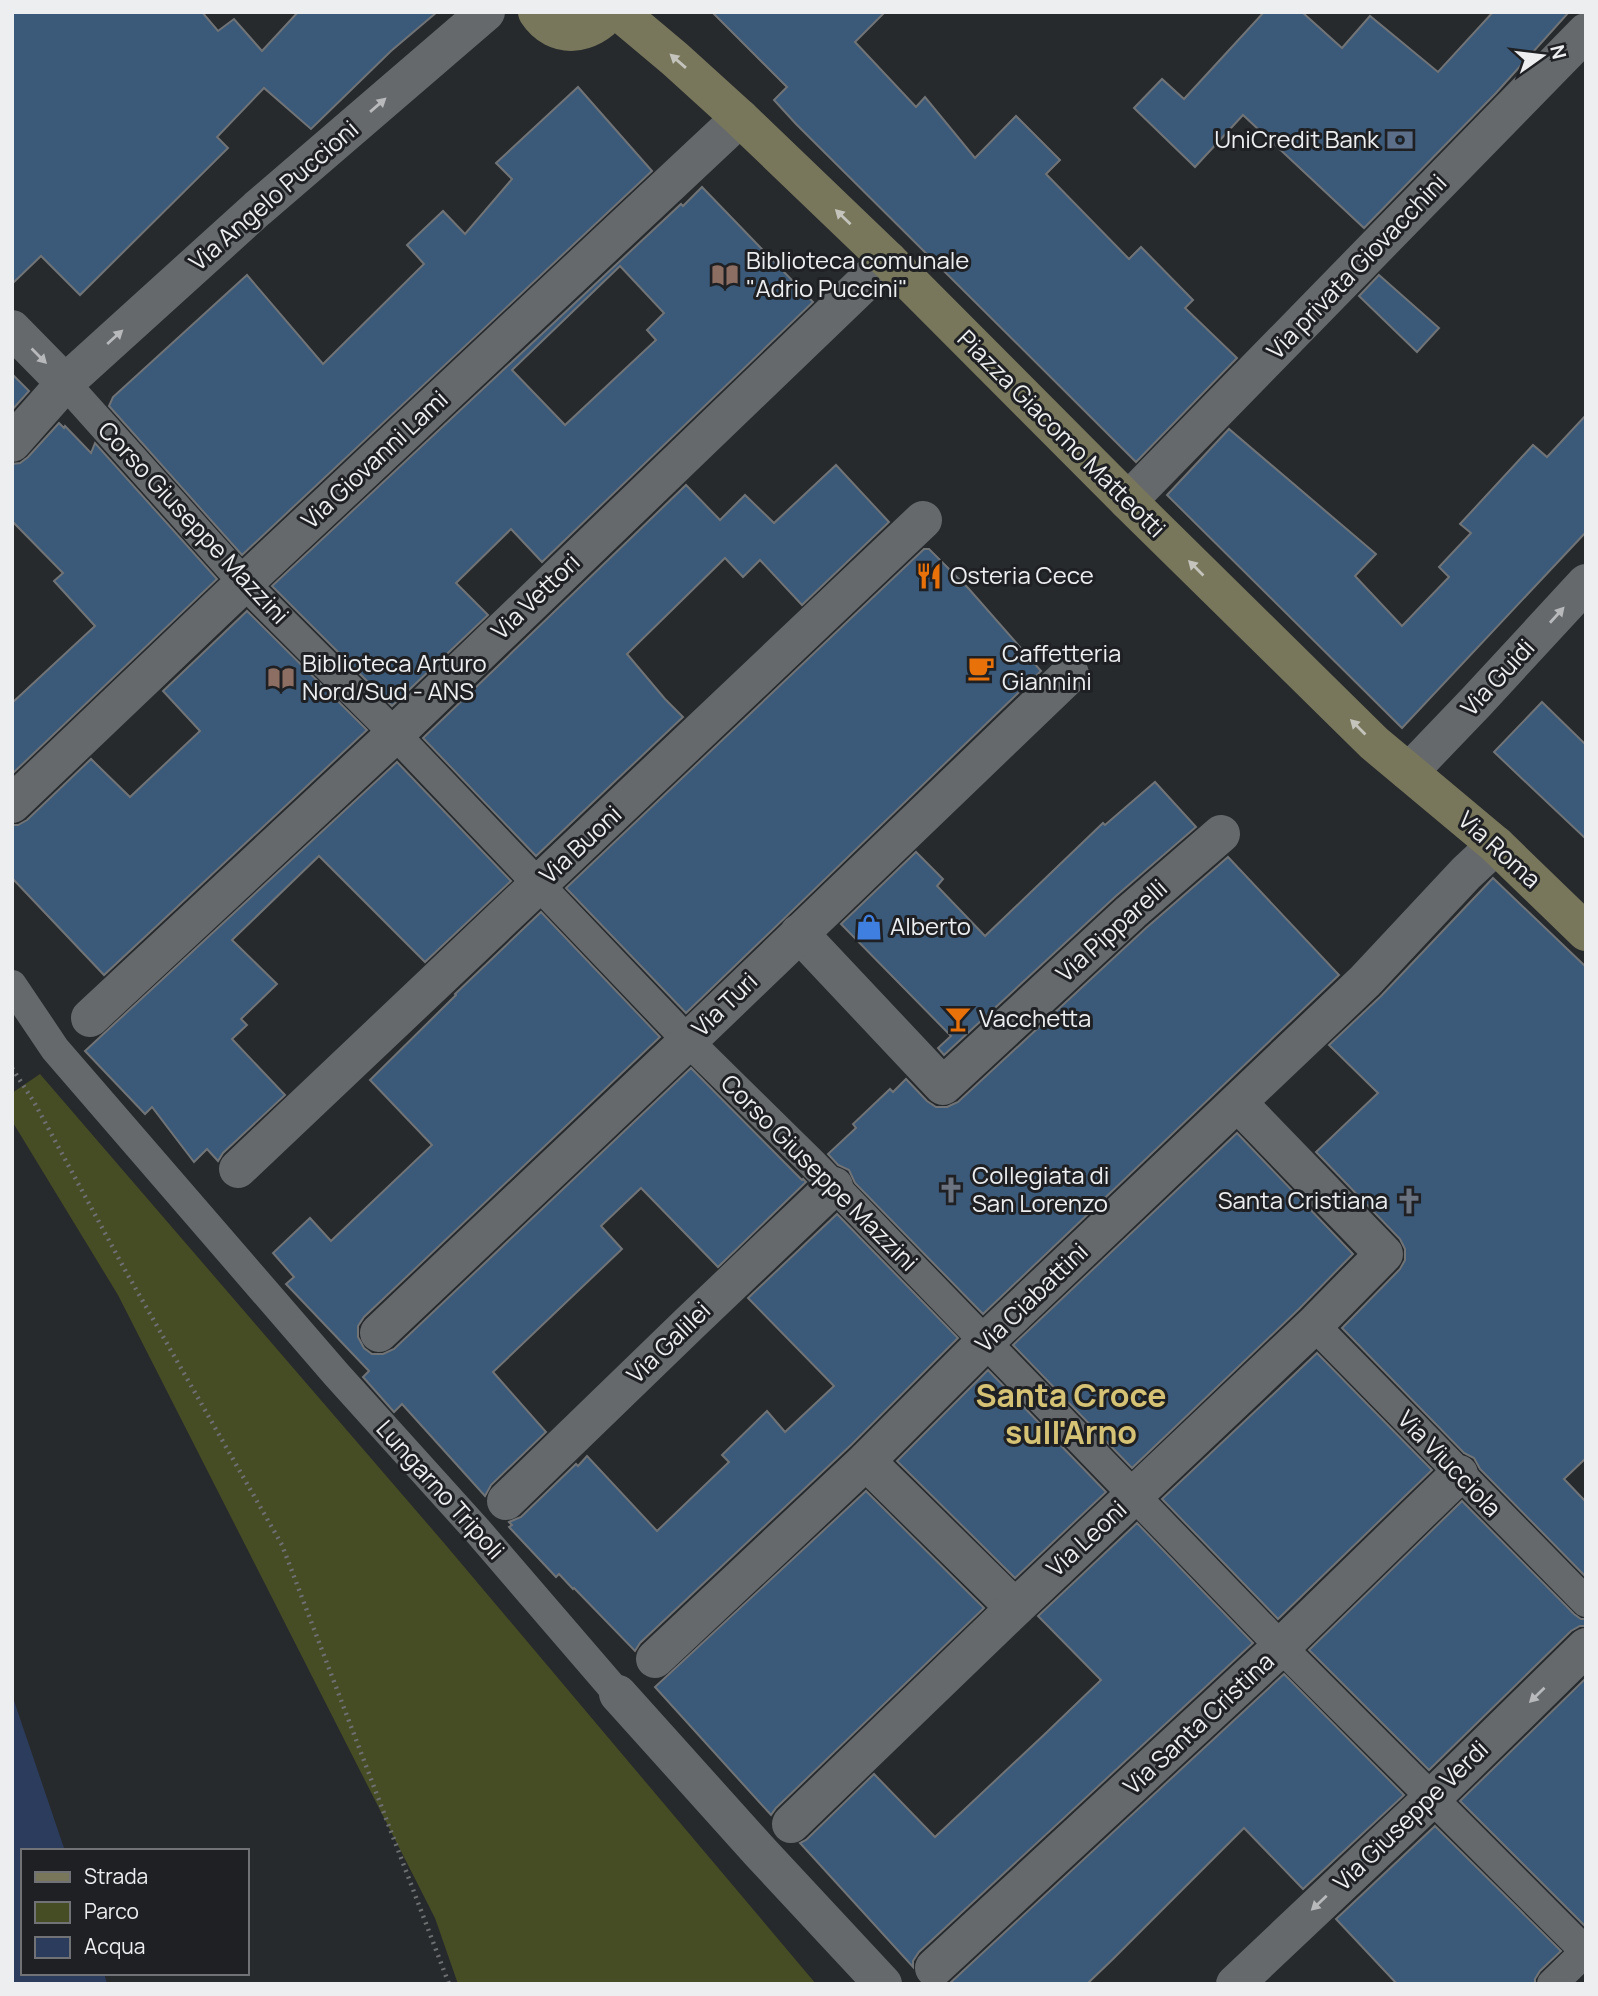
<svg xmlns="http://www.w3.org/2000/svg" width="1598" height="1996" font-family="Manrope,sans-serif">
	<rect width="100%" height="100%" fill="#272a2c"/>
	<path fill="#464c24" d="M40 1074 444 1543 816 1984H458L435 1918 118 1295 12 1121V1093Z"/>
	<path fill="#2c3c5d" d="M12 1695 65 1851H23V1973H104L107 1984H12Z"/>
	<g fill="#3b5978" stroke="#717477" stroke-width="2" fill-rule="evenodd">
		<path d="M12 12H202L218 31 234 19 262 51 298 12H437L391 51 311 129 264 88 217 137 228 148 80 295 41 256 12 284Z"/>
		<path d="M712 12H885L855 42 916 107 925 97 975 158 1016 116 1060 160 1046 174 1129 259 1141 247 1193 300 1185 308 1237 358 1136 462 796 124 774 100 787 87Z"/>
		<path d="M1264 12H1302L1342 48 1370 16 1438 72 1493 12H1569L1496 93 1364 228 1243 115 1195 167 1134 108 1162 79 1184 99Z"/>
		<path d="M578 87 652 171 242 555 109 406 113 397 247 275 323 364 424 264 407 245 443 211 465 234 512 179 496 163Z"/>
		<path d="M702 187 813 302 542 562 511 529 456 583 488 615 392 706 272 586 681 204 683 206ZM620 266 664 313 647 330 656 340 565 425 512 370Z"/>
		<path d="M1379 275 1439 328 1417 352 1359 296Z"/>
		<path d="M12 374 29 391 12 410Z"/>
		<path d="M1586 415V532L1402 728 1167 495 1229 429 1376 554 1355 576 1402 626 1449 577 1439 567 1471 533 1460 524 1533 445 1547 457Z"/>
		<path d="M59 423 64 428 65 426 91 453 95 443 217 579 12 774V703L95 626 54 581 63 573 12 521V464L20 463 28 457Z"/>
		<path d="M836 465 889 522 802 605 760 560 743 577 725 558 627 654 665 699 683 717 536 856 423 738 686 485 720 520 745 495 774 523Z"/>
		<path d="M924 549H929L969 589 1041 671 686 1013 566 888Z"/>
		<path d="M247 611 367 730 104 975 12 878V825H18L27 820 91 759 130 797 200 731 163 691Z"/>
		<path d="M1542 702 1586 745V839L1494 752Z"/>
		<path d="M397 762 511 881 425 962 319 856 232 940 277 984 241 1019 247 1025 232 1039 285 1095 223 1153 218 1161 207 1149 194 1162 152 1107 145 1114 85 1051Z"/>
		<path d="M1155 782 1196 827 1116 896 944 1055 938 1048 951 1036 841 924 916 852 943 879 937 886 985 936 1103 823 1105 825Z"/>
		<path d="M1228 857 1339 975 983 1314 855 1183 849 1170 838 1165 828 1154 856 1128 853 1124 890 1089 893 1092 906 1079 927 1101 936 1107H947L958 1102 1146 928Z"/>
		<path d="M1493 878 1586 967V1458L1564 1479 1586 1502V1577L1480 1469 1474 1458 1464 1453 1342 1328 1400 1269 1405 1260V1249L1400 1239 1316 1152 1378 1093 1329 1045 1381 996Z"/>
		<path d="M541 912 660 1037 364 1317 358 1326V1337L364 1348 372 1354H383L394 1349 691 1068 802 1180 803 1179 806 1182 718 1267 641 1188 601 1226 622 1249 493 1372 546 1432 491 1485 485 1496 402 1404 394 1412 363 1377 369 1371 286 1284 294 1277 273 1253 310 1218 331 1241 432 1145 370 1080 456 995 455 994Z"/>
		<path d="M1237 1133 1353 1254 1299 1309 1132 1468 1013 1345Z"/>
		<path d="M837 1214 958 1338 851 1445 640 1643 635 1651 574 1588 573 1589 559 1574 556 1577 509 1527 512 1525 509 1522 521 1517 576 1464 578 1466 587 1456 657 1531 729 1462 722 1455 767 1411 785 1432 834 1386 748 1298Z"/>
		<path d="M1317 1353 1432 1470 1278 1619 1162 1499Z"/>
		<path d="M988 1370 1106 1492 1015 1578 897 1461Z"/>
		<path d="M866 1491 984 1608 776 1808 771 1815 655 1687Z"/>
		<path d="M1462 1501 1574 1614 1581 1619H1586V1626H1580L1571 1631 1429 1770 1309 1650Z"/>
		<path d="M1137 1523 1253 1643 919 1952 913 1961V1967L800 1843 806 1840 874 1774 935 1837 1047 1732 1101 1680 1038 1616Z"/>
		<path d="M1284 1674 1404 1795 1303 1889 1244 1828 1113 1959 1087 1984H949Z"/>
		<path d="M1586 1678V1927L1460 1801Z"/>
		<path d="M1435 1826 1561 1951 1540 1971 1535 1979V1984H1397L1336 1919Z"/>
	</g>
	<g fill="none" stroke-linecap="round" stroke-linejoin="round">
		<path stroke="#6d6f71" stroke-width="4.5" stroke-dasharray="2 5" stroke-linecap="butt" d="M12 1068 34 1102 125 1270 282 1545 449 1984"/>
		<g stroke="#66696c" stroke-width="30">
			<path d="M65 383 244 583 395 734 688 1041 811 1162 1281 1647 1586 1952"/>
			<path d="M12 985 55 1049 336 1374 476 1529 618 1694"/>
			<path d="M1314 1325 1586 1602"/>
			<path d="M1552 1984 1586 1951"/>
		</g>
		<g stroke="#66696c" stroke-width="38">
			<path d="M12 443 65 383"/>
			<path d="M1128 501 1586 32"/>
			<path d="M1409 772 1477 701 1586 583"/>
			<path d="M12 804 244 583 740 118"/>
			<path d="M799 933 943 1086 1131 912 1221 834"/>
			<path d="M90 1018 395 734 888 260"/>
			<path d="M238 1169 923 520"/>
			<path d="M379 1333 688 1041 1070 674"/>
			<path d="M866 1461 1015 1608"/>
			<path d="M506 1501 691 1322 834 1186"/>
			<path d="M655 1659 866 1461 985 1342 1365 981 1466 873 1496 845"/>
			<path d="M618 1694 761 1853 883 1984"/>
			<path d="M791 1824 1015 1608 1314 1325 1384 1254 1238 1103"/>
			<path d="M934 1968 1281 1647 1459 1474"/>
			<path d="M1235 1984 1431 1799 1586 1647"/>
		</g>
		<path stroke="#66696c" stroke-width="38" d="M12 329 65 383 257 209 486 12"/>
		<g stroke="#78775c" stroke-width="38">
			<path d="M537 12C556 41 590 36 609 12"/>
			<path d="M619 12 675 59 740 118 888 260 1128 501 1374 743 1496 845 1586 932"/>
		</g>
	</g>
	<defs><path id="oneway-solid" d="M-6-.8H1V-3.2L6.5 0L1 3.2V.8H-6Z" transform="scale(1.75)"/></defs>
	<g fill="#c4c4bc">
		<use href="#oneway-solid" transform="translate(678 61) rotate(-139)"/>
		<use href="#oneway-solid" transform="translate(843 217) rotate(-136)"/>
		<use href="#oneway-solid" transform="translate(1196 568) rotate(-135)"/>
		<use href="#oneway-solid" transform="translate(1358 727) rotate(-135)"/>
	</g>
	<g fill="#b7b9bb">
		<use href="#oneway-solid" transform="translate(378 105) rotate(-41)"/>
		<use href="#oneway-solid" transform="translate(115 337) rotate(-42)"/>
		<use href="#oneway-solid" transform="translate(39 356) rotate(45)"/>
		<use href="#oneway-solid" transform="translate(1557 615) rotate(-48)"/>
		<use href="#oneway-solid" transform="translate(1537 1695) rotate(136)"/>
		<use href="#oneway-solid" transform="translate(1319 1903) rotate(137)"/>
	</g>
	<defs>
		<g id="bank-bare" transform="scale(2.1)"><path d="M-6-4H6V4H-6ZM0-2.3a2.3 2.3 0 1 0 0 4.6a2.3 2.3 0 1 0 0-4.6Z" fill="#5c6f8a" stroke="#1e2023" stroke-width="2.5" paint-order="stroke"/></g>
		<g id="library-bare" transform="scale(2.1)"><path d="M-6-4Q-3-5.5-.7-3.5V5Q-3 3-6 4ZM6-4Q3-5.5 .7-3.5V5Q3 3 6 4Z" fill="#8d6e63" stroke="#1e2023" stroke-width="2.5" paint-order="stroke"/></g>
		<g id="restaurant-bare" transform="scale(2.1)"><path d="M-5-6h1v4h1v-4h1v4h1v-4h1v5L-1.5 .5V6h-2V.5L-5-1ZM5-6V6H3V1.5H1.5Q1.5-4 5-6Z" fill="#e8710a" stroke="#1e2023" stroke-width="2.5" paint-order="stroke"/></g>
		<g id="cafe-bare" transform="scale(2.1)"><path d="M-5.5-4.5H6V0H3Q3 3.5 0 3.5H-2.5Q-5.5 3.5-5.5 0ZM3-3.2v2h1.7v-2ZM-6 4.5H4V6H-6Z" fill="#e8710a" stroke="#1e2023" stroke-width="2.5" paint-order="stroke"/></g>
		<g id="shop-bare" transform="scale(2.1)"><path d="M-5-2.5h2.3a2.7 3.5 0 0 1 5.4 0H5L5.5 6h-11ZM-1.5-2.5h3a1.5 2.3 0 0 0-3 0Z" fill="#3f7fe0" stroke="#1e2023" stroke-width="2.5" paint-order="stroke"/></g>
		<g id="bar-bare" transform="scale(2.1)"><path d="M-6-5H6L.8 .8V4.5H3.5V6h-7V4.5H-.8V.8Z" fill="#e8710a" stroke="#1e2023" stroke-width="2.5" paint-order="stroke"/></g>
		<g id="church-bare" transform="scale(2.1)"><path d="M-1.2-6h2.4v3.5h3.3v2.4h-3.3V6h-2.4V-.1h-3.3v-2.4h3.3Z" fill="#6b7280" stroke="#1e2023" stroke-width="2.5" paint-order="stroke"/></g>
	</defs>
	<g fill-rule="evenodd">
		<use href="#bank-bare" x="1400" y="140"/>
		<use href="#library-bare" x="725" y="275"/>
		<use href="#restaurant-bare" x="929" y="576"/>
		<use href="#cafe-bare" x="981" y="668"/>
		<use href="#library-bare" x="281" y="678"/>
		<use href="#shop-bare" x="869" y="927"/>
		<use href="#bar-bare" x="958" y="1019"/>
		<use href="#church-bare" x="951" y="1190"/>
		<use href="#church-bare" x="1409" y="1201"/>
	</g>
	<g text-anchor="middle" stroke-width="6" stroke-linejoin="round" paint-order="stroke">
		<g font-size="24" fill="#edeef0" stroke="#1e2023" text-anchor="start">
			<text x="1379" y="148" text-anchor="end">UniCredit Bank</text>
			<text x="746" y="269">Biblioteca comunale<tspan x="746" dy="28">"Adrio Puccini"</tspan></text>
			<text x="950" y="584">Osteria Cece</text>
			<text x="1002" y="662">Caffetteria<tspan x="1002" dy="28">Giannini</tspan></text>
			<text x="302" y="672">Biblioteca Arturo<tspan x="302" dy="28">Nord/Sud - ANS</tspan></text>
			<text x="890" y="935">Alberto</text>
			<text x="979" y="1027">Vacchetta</text>
			<text x="972" y="1184">Collegiata di<tspan x="972" dy="28">San Lorenzo</tspan></text>
			<text x="1388" y="1209" text-anchor="end">Santa Cristiana</text>
		</g>
		<g font-size="24" fill="#edeef0" stroke="#1e2023">
			<text transform="translate(274 196) rotate(-41)" y="8">Via Angelo Puccioni</text>
			<text transform="translate(1357 267) rotate(-46)" y="8">Via privata Giovacchini</text>
			<text transform="translate(1061 434) rotate(45)" y="8">Piazza Giacomo Matteotti</text>
			<text transform="translate(375 460) rotate(-43)" y="8">Via Giovanni Lami</text>
			<text transform="translate(193 523) rotate(47)" y="8">Corso Giuseppe Mazzini</text>
			<text transform="translate(536 597) rotate(-44)" y="8">Via Vettori</text>
			<text transform="translate(1498 678) rotate(-47)" y="8">Via Guidi</text>
			<text transform="translate(581 845) rotate(-43)" y="8">Via Buoni</text>
			<text transform="translate(1499 850) rotate(42)" y="8">Via Roma</text>
			<text transform="translate(1112 931) rotate(-42)" y="8">Via Pipparelli</text>
			<text transform="translate(725 1005) rotate(-44)" y="8">Via Turi</text>
			<text transform="translate(819 1173) rotate(45)" y="8">Corso Giuseppe Mazzini</text>
			<text transform="translate(1032 1298) rotate(-44)" y="8">Via Ciabattini</text>
			<text transform="translate(669 1343) rotate(-44)" y="8">Via Galilei</text>
			<text transform="translate(1449 1464) rotate(46)" y="8">Via Viucciola</text>
			<text transform="translate(440 1490) rotate(48)" y="8">Lungarno Tripoli</text>
			<text transform="translate(1087 1539) rotate(-43)" y="8">Via Leoni</text>
			<text transform="translate(1199 1724) rotate(-43)" y="8">Via Santa Cristina</text>
			<text transform="translate(1411 1816) rotate(-44)" y="8">Via Giuseppe Verdi</text>
		</g>
		<g font-size="32" font-weight="bold" fill="#d5c275" stroke="#1e2023">
			<text x="1071" y="1407">Santa Croce<tspan x="1071" dy="37">sull'Arno</tspan></text>
		</g>
	</g>
	<rect width="1598" height="1996" fill="none" stroke="#edeef0" stroke-width="28"/>
	<rect x="21" y="1849" width="228" height="126" fill="#1e2023" stroke="#717275" stroke-width="2"/>
	<rect x="35" y="1872" width="35" height="10" fill="#78775c" stroke="#717275" stroke-width="2"/>
	<text x="84" y="1884" font-size="21" fill="#edeef0">Strada</text>
	<rect x="35" y="1902" width="35" height="21" fill="#464c24" stroke="#717275" stroke-width="2"/>
	<text x="84" y="1919" font-size="21" fill="#edeef0">Parco</text>
	<rect x="35" y="1937" width="35" height="21" fill="#2c3c5d" stroke="#717275" stroke-width="2"/>
	<text x="84" y="1954" font-size="21" fill="#edeef0">Acqua</text>
	<g transform="translate(1542 56) rotate(76)" stroke="#1e2023" stroke-width="5" paint-order="stroke">
	<path d="M0-5L12 26L0 18L-12 26Z" fill="#edeef0"/>
	<text y="-10" font-size="19" font-weight="bold" text-anchor="middle" fill="#edeef0">N</text>
	</g>
</svg>
